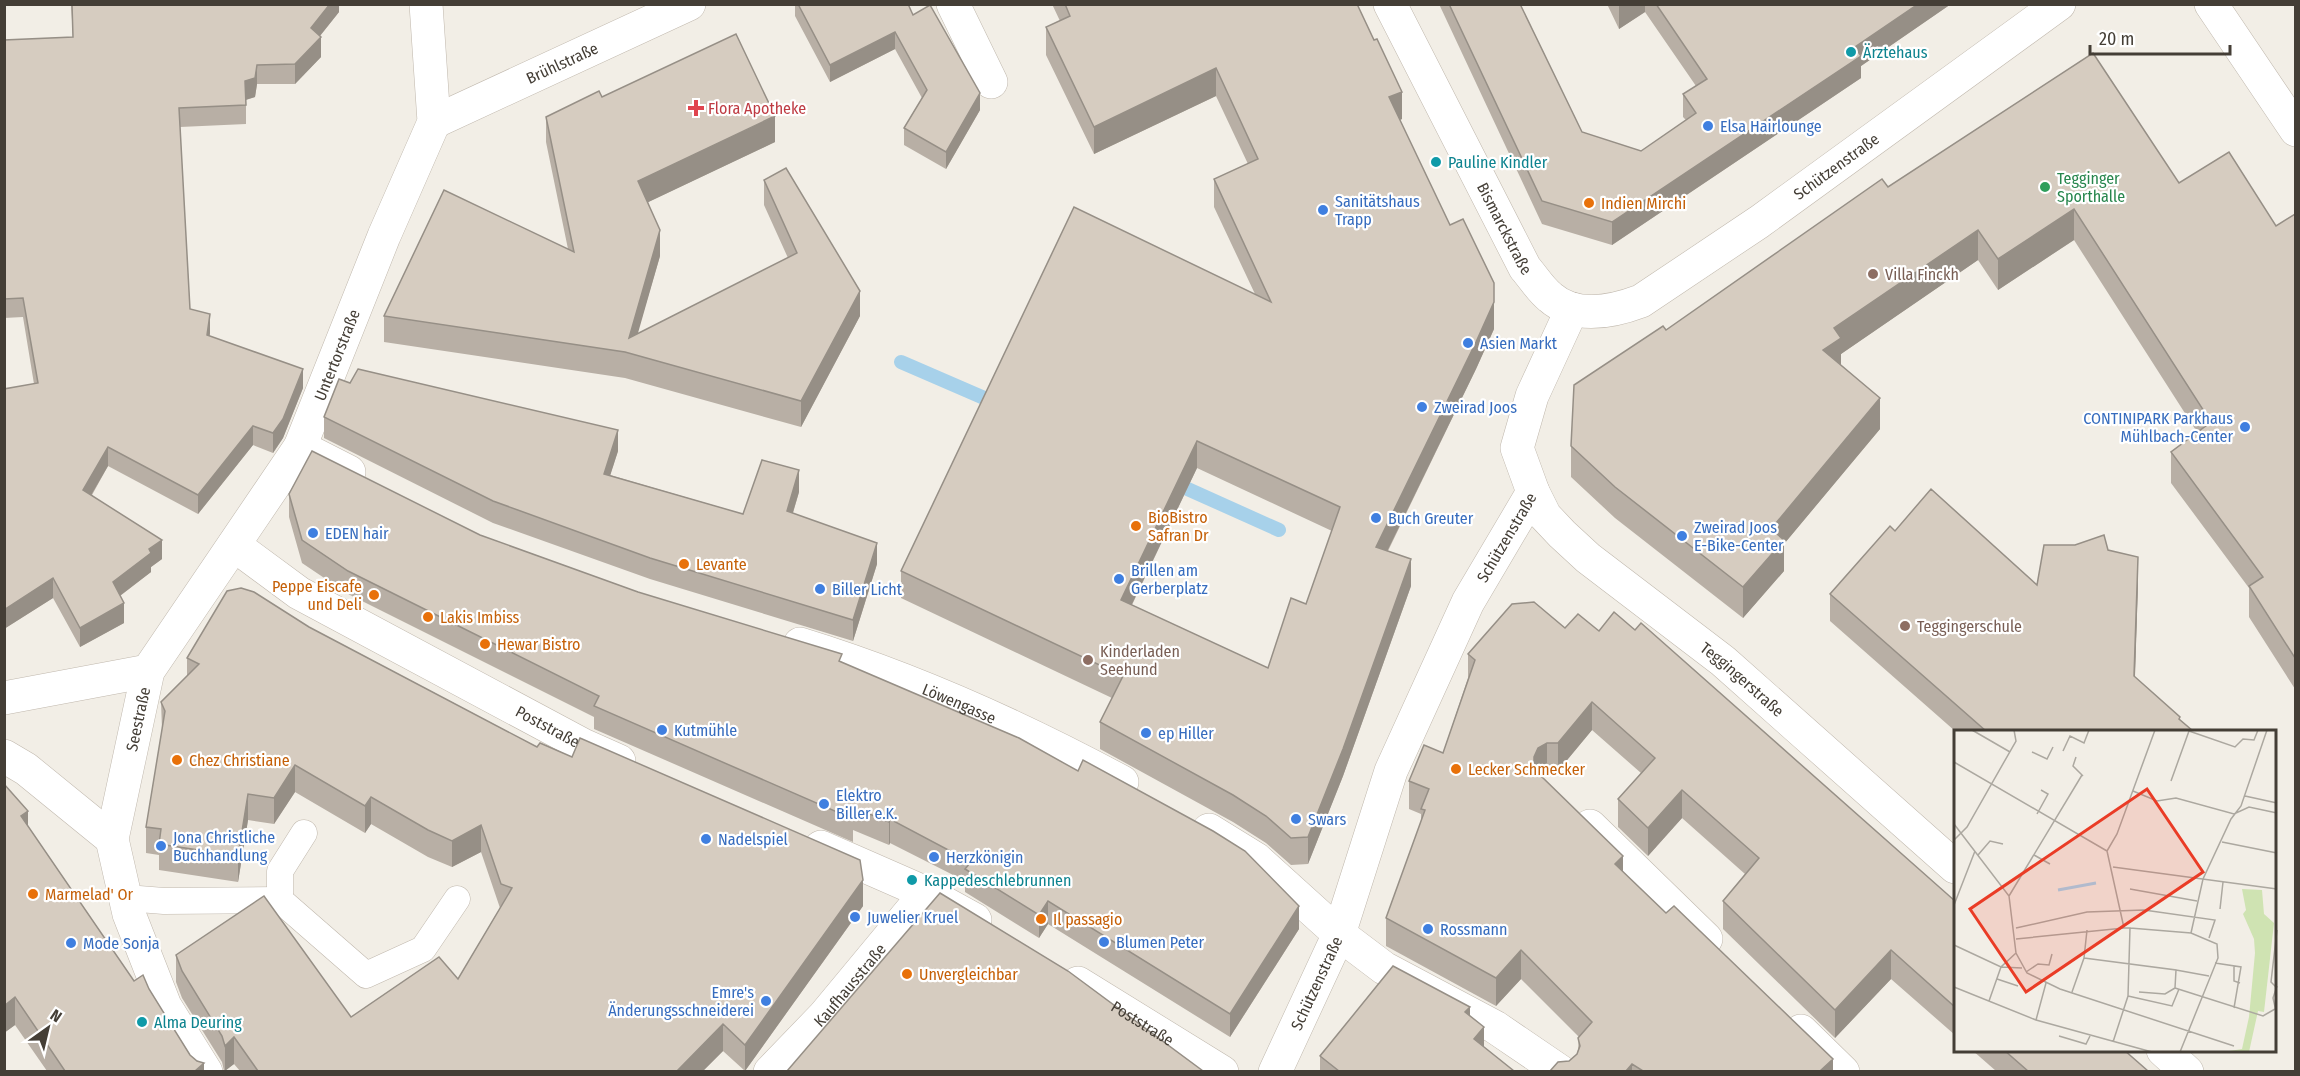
<svg xmlns="http://www.w3.org/2000/svg" width="2300" height="1076" font-family="'Fira Sans Condensed',sans-serif">
	<rect width="100%" height="100%" fill="#f2eee6"/>
	<g fill="none" stroke-linecap="round" stroke-linejoin="round">
		<g stroke="#a7d1ea" stroke-width="14">
			<path d="M901 362 998 404"/>
			<path d="M1172 482 1279 530"/>
		</g>
		<g stroke="#c0b8ad" stroke-width="27">
			<g id="lane">
				<path d="M126 898 164 901 280 900 366 975 423 949 457 899"/>
				<path d="M280 900V871L304 833"/>
			</g>
		</g>
		<g stroke="#c0b8ad" stroke-width="34">
			<g id="street">
				<path d="M953 4 991 82"/>
				<path id="s1" d="M1390 4 1525 268C1533 277 1540 289 1550 297 1576 320 1612 312 1641 301L1759 222 2059 4"/>
				<path d="M2211 4 2296 130"/>
				<path id="s2" d="M434 122 689 4"/>
				<path id="s3" d="M1572 309 1532 396 1517 448 1533 492 1545 516 1562 534 1588 558 1723 661 1955 867"/>
				<path d="M300 447 349 472"/>
				<path id="s4" d="M234 545 299 593 583 745 619 761"/>
				<path id="s5" d="M800 644C911 678 1020 727 1122 782"/>
				<path d="M4 698 148 671"/>
				<path d="M4 756 26 769 112 839"/>
				<path d="M1590 826 1706 939"/>
				<path d="M1209 830 1256 859 1339 934 1384 968 1495 1027 1561 1072"/>
				<path d="M821 847 926 893 975 920"/>
				<path id="s6" d="M1078 983 1222 1072"/>
				<path d="M1801 1031 1843 1072"/>
				<path d="M2163 1050 2187 1072"/>
				<path id="s7" d="M206 1072 165 1006 129 914 112 839 148 671 300 447 384 236 434 122 426 4"/>
				<path id="s8" d="M770 1072 824 1016 926 893"/>
				<path id="s9" d="M1275 1072 1339 934 1391 771 1468 602 1533 492"/>
			</g>
		</g>
		<use href="#lane" stroke="#fff" stroke-width="26"/>
		<use href="#street" stroke="#fff" stroke-width="33"/>
	</g>
	<g fill="#b8afa5" fill-rule="evenodd">
		<path d="M71 4H339V12L320 36 321 57 295 84H257L255 97 246 100V124L180 127 190 309 210 333 209 336 303 388 283 438 273 453 253 445 198 514 108 466 92 495 162 559 151 567V572L120 596 124 623 80 647 53 598 4 629V389L34 384 23 317 4 318V40L73 37Z"/>
		<path d="M795 4H908L913 15 980 110 946 169 904 145V128L922 98 895 49 830 82 795 16Z"/>
		<path d="M1052 4H1357L1402 119 1400 120 1494 329 1476 369 1388 551 1411 586 1343 776 1308 864 1291 865 1266 843 1233 822 1100 749V722L1112 698 901 598V571L1255 294 1214 207V179L1248 164 1216 96 1094 154 1046 55V27L1060 21ZM1197 468 1332 531 1306 604 1268 668 1132 605Z"/>
		<path d="M1439 4H1520L1582 132 1641 151 1686 120 1683 117V94L1696 86 1645 12 1619 29 1607 4H1951L1861 66V78L1612 245 1542 224Z"/>
		<path d="M602 97 775 142 648 202 660 256 637 334 788 258 764 205V180L860 316 801 427 625 378 384 342V316L568 249 546 142V117Z"/>
		<path d="M2179 183 2276 226 2295 214V689L2249 617V588L2171 483V452L2197 432 2074 240 1998 290 1978 260 1841 354V365L1880 429 1784 544V571L1743 618 1615 518 1571 477V446L1666 330 1888 187Z"/>
		<path d="M350 383 618 451 610 475 743 514 799 492 793 513 877 564 853 641 650 579 493 523 324 438V417Z"/>
		<path d="M289 494 480 535 638 592 842 662 1299 929 1230 1037 1048 924 1039 938 965 892V881L890 843 889 845 853 830V842L594 729V717L348 594 302 563 289 517Z"/>
		<path d="M1895 531 2037 585 2108 550 2138 583 2135 677 2180 720 2193 731H1955L1830 621V594Z"/>
		<path d="M309 627 537 747 863 906 745 1071 723 1051 703 1071H240L234 1064 224 1071 222 1062 182 998 176 982V955L351 1017 458 979 500 908 481 852 452 867 428 857 371 824 365 833 295 792 274 824 248 820 238 882 159 870V855L146 853V827L162 729 161 702 187 676V658Z"/>
		<path d="M1565 628 1599 631 1955 901V1035L1891 979 1835 1038 1723 929V901L1745 874 1682 818 1648 856 1618 827V799L1641 773 1592 730 1558 771H1547L1540 775 1623 872 1833 1071H1550L1569 1061 1577 1054 1578 1049 1579 1037 1521 979 1496 1006 1386 946V918L1421 822V814L1409 809V781L1443 753 1468 678V654Z"/>
		<path d="M28 827 134 981 149 989 190 1055 204 1071H47L15 1025 4 1033Z"/>
		<path d="M1470 1015 1484 1048 1514 1071H1320V1056Z"/>
		<path d="M1972 1050H2124L2148 1071H1996Z"/>
	</g>
	<g fill="#968f86">
		<path d="M330 4H339V12L311 47V28Z"/>
		<path d="M1622 4H1645V12L1619 29V6Z"/>
		<path d="M1918 4H1951L1861 66V78L1612 245V222L1855 47Z"/>
		<path d="M895 32V49L830 82V65Z"/>
		<path d="M321 37V57L295 84V64Z"/>
		<path d="M257 65V84L255 97 245 100V81Z"/>
		<path d="M1216 68V96L1094 154V127Z"/>
		<path d="M1402 92V119L1389 124V97Z"/>
		<path d="M980 93V110L946 169V152Z"/>
		<path d="M775 116V142L638 207V181Z"/>
		<path d="M2074 209V240L1998 290V259Z"/>
		<path d="M660 230V256L632 354 629 338Z"/>
		<path d="M1978 230V260L1841 354V369L1823 350 1834 328Z"/>
		<path d="M1494 283V329L1476 369 1376 574V547Z"/>
		<path d="M860 291V316L801 427V401Z"/>
		<path d="M210 314V333L207 355V335Z"/>
		<path d="M303 369V388L283 438 273 453V433Z"/>
		<path d="M1880 398V429L1784 544V571L1743 618V587L1771 529Z"/>
		<path d="M253 426V445L198 514V495Z"/>
		<path d="M618 430V451L604 495V474Z"/>
		<path d="M1197 441V468L1121 627V600Z"/>
		<path d="M108 447V466L83 509V490Z"/>
		<path d="M799 470V492L787 532V511Z"/>
		<path d="M162 540V559L151 567V572L113 601V582L149 549Z"/>
		<path d="M877 543V564L853 641V620Z"/>
		<path d="M2138 557V583L2134 703V676Z"/>
		<path d="M1411 559V586L1343 776 1308 864V837Z"/>
		<path d="M53 578V598L4 629V610Z"/>
		<path d="M124 603V623L80 647V628Z"/>
		<path d="M1592 702V730L1558 771V743Z"/>
		<path d="M1547 743V771L1538 776 1534 785V757L1538 748Z"/>
		<path d="M295 765V792L274 824V798Z"/>
		<path d="M1682 790V818L1648 856V828Z"/>
		<path d="M248 794V820L238 882V856Z"/>
		<path d="M371 797V824L365 833V806Z"/>
		<path d="M28 811V838L21 816Z"/>
		<path d="M890 819V843L889 845V822Z"/>
		<path d="M481 825V852L452 867V841Z"/>
		<path d="M1623 856V884L1615 864Z"/>
		<path d="M863 880V906L745 1071V1045Z"/>
		<path d="M1048 901V924L1039 938V915Z"/>
		<path d="M1299 906V929L1230 1037V1014Z"/>
		<path d="M1521 950V979L1496 1006V978Z"/>
		<path d="M1891 950V979L1835 1038V1010Z"/>
		<path d="M15 997V1025L4 1033V1006Z"/>
		<path d="M1470 1007V1035L1465 1012Z"/>
		<path d="M723 1024V1051L703 1071H677Z"/>
		<path d="M1484 1027V1055L1474 1039Z"/>
		<path d="M234 1037V1064L225 1071V1046Z"/>
		<path d="M1833 1059V1071H1820Z"/>
		<path d="M204 1063V1071H195Z"/>
		<path d="M1632 1064V1071H1626Z"/>
	</g>
	<g fill="#d6ccc0" stroke="#968f86" stroke-width="1.5" fill-rule="evenodd">
		<path d="M72 4H330L311 28 321 37 295 64 257 65 255 78 245 81 246 105 179 108 190 309 210 314 207 335 303 369 283 419 273 433 253 426 198 495 108 447 83 490 162 540 149 549 151 553 113 582 124 603 80 628 53 578 4 610V389L38 383 23 298 4 299V40L73 37Z"/>
		<path d="M798 4H908L913 15 930 5 980 93 946 152 904 128 927 90 895 32 830 65Z"/>
		<path d="M1065 4H1357L1374 40 1377 39 1402 92 1389 97 1450 225 1463 219 1494 283V302L1476 342 1376 547 1411 559 1343 749 1308 837 1291 838 1266 816 1233 795 1100 722 1123 676 901 571 1074 207 1271 302 1214 179 1258 159 1216 68 1094 127 1046 27 1070 16ZM1197 441 1340 507 1306 604 1291 598 1268 668 1121 600Z"/>
		<path d="M1449 4H1520L1582 132 1641 151 1696 113 1683 94 1707 79 1656 4H1918L1855 47 1861 56 1612 222 1542 201Z"/>
		<path d="M736 34 775 116 638 181 660 230 629 338 797 253 764 180 786 168 860 291 801 401 625 352 384 316 444 190 574 252 546 117 599 91 602 97Z"/>
		<path d="M2093 53 2179 183 2229 152 2276 226 2295 214V658L2249 586 2263 577 2171 452 2211 422 2074 209 1998 259 1978 230 1834 328 1841 338 1823 350 1880 398 1771 529 1784 540 1743 587 1615 487 1571 446 1574 385 1663 326 1666 330 1882 179 1888 187Z"/>
		<path d="M358 369 618 430 604 474 743 514 762 460 799 470 787 511 877 543 853 620 650 558 493 501 324 417 339 379 350 383Z"/>
		<path d="M312 451 480 535 638 592 842 654 839 661 1019 738 1078 771 1083 760 1213 831 1245 851 1299 906 1230 1014 1048 901 1039 915 965 869 971 862 890 819 889 822 850 806 853 819 594 706 599 696 348 571 302 540 289 494Z"/>
		<path d="M1931 489 2037 585 2044 545H2075L2104 535 2108 550 2138 557 2134 676 2180 717 2179 719 2193 731H1986L1830 594 1890 526 1895 531Z"/>
		<path d="M241 588 254 592 309 627 537 747 540 743 572 757 580 738 860 860 863 880 745 1045 723 1024 677 1071H258L234 1037 225 1046 222 1036 182 971 176 955 264 896 351 1017 439 957 458 979 512 888 501 884 481 825 452 841 428 830 371 797 365 806 295 765 274 798 248 794 238 856 159 844 161 829 146 827 165 711 161 702 199 664 187 658 227 591Z"/>
		<path d="M1534 602 1565 628 1578 614 1599 631 1614 612 1635 630 1641 623 1955 901V1007L1891 950 1835 1010 1723 901 1759 858 1682 790 1648 828 1618 799 1655 758 1592 702 1558 743H1547L1538 748 1534 757V765L1539 774 1623 856 1615 864 1666 913 1674 906 1833 1059 1820 1071H1643L1632 1064 1626 1071H1550L1558 1062 1569 1061 1577 1054 1580 1046 1578 1038 1592 1022 1521 950 1496 978 1386 918 1425 810 1421 809 1429 789 1409 781 1424 745 1443 753 1475 660 1468 654 1512 604Z"/>
		<path d="M4 784 28 811 21 816 134 981 143 975 149 989 190 1055 197 1061 204 1063 195 1071H65L15 997 4 1006Z"/>
		<path d="M940 893 1068 971 1203 1071H787Z"/>
		<path d="M1393 966 1470 1007 1465 1012 1484 1027 1474 1039 1514 1071H1339L1320 1056Z"/>
		<path d="M2004 1050H2124L2148 1071H2028Z"/>
	</g>
	<g fill="#0f9aa8" stroke="#fff" stroke-width="2">
		<circle cx="1851" cy="52" r="6"/>
		<circle cx="1436" cy="162" r="6"/>
		<circle cx="912" cy="880" r="6"/>
		<circle cx="142" cy="1022" r="6"/>
	</g>
	<path fill="#e0444e" stroke="#fff" stroke-width="2" d="M693 99h6v6h6v6h-6v6h-6v-6h-6v-6h6z"/>
	<g fill="#3f7fe0" stroke="#fff" stroke-width="2">
		<circle cx="1708" cy="126" r="6"/>
		<circle cx="1323" cy="210" r="6"/>
		<circle cx="1468" cy="343" r="6"/>
		<circle cx="1422" cy="407" r="6"/>
		<circle cx="2245" cy="427" r="6"/>
		<circle cx="1376" cy="518" r="6"/>
		<circle cx="313" cy="533" r="6"/>
		<circle cx="1682" cy="536" r="6"/>
		<circle cx="1119" cy="579" r="6"/>
		<circle cx="820" cy="589" r="6"/>
		<circle cx="662" cy="730" r="6"/>
		<circle cx="1146" cy="733" r="6"/>
		<circle cx="824" cy="804" r="6"/>
		<circle cx="1296" cy="819" r="6"/>
		<circle cx="706" cy="839" r="6"/>
		<circle cx="161" cy="846" r="6"/>
		<circle cx="934" cy="857" r="6"/>
		<circle cx="855" cy="917" r="6"/>
		<circle cx="1428" cy="929" r="6"/>
		<circle cx="1104" cy="942" r="6"/>
		<circle cx="71" cy="943" r="6"/>
		<circle cx="766" cy="1001" r="6"/>
	</g>
	<circle fill="#2e9e5b" stroke="#fff" stroke-width="2" cx="2045" cy="187" r="6"/>
	<g fill="#e8710a" stroke="#fff" stroke-width="2">
		<circle cx="1589" cy="203" r="6"/>
		<circle cx="1136" cy="526" r="6"/>
		<circle cx="684" cy="564" r="6"/>
		<circle cx="374" cy="595" r="6"/>
		<circle cx="428" cy="617" r="6"/>
		<circle cx="485" cy="644" r="6"/>
		<circle cx="177" cy="760" r="6"/>
		<circle cx="1456" cy="769" r="6"/>
		<circle cx="33" cy="894" r="6"/>
		<circle cx="1041" cy="919" r="6"/>
		<circle cx="907" cy="974" r="6"/>
	</g>
	<g fill="#8d6e63" stroke="#fff" stroke-width="2">
		<circle cx="1873" cy="274" r="6"/>
		<circle cx="1905" cy="626" r="6"/>
		<circle cx="1088" cy="660" r="6"/>
	</g>
	<g text-anchor="middle" stroke-width="4.5" stroke-linejoin="round" paint-order="stroke">
		<g font-size="16" fill="#0d838f" stroke="#fff" text-anchor="start">
			<text x="1863" y="58">Ärztehaus</text>
			<text x="1448" y="168">Pauline Kindler</text>
			<text x="924" y="886">Kappedeschlebrunnen</text>
			<text x="154" y="1028">Alma Deuring</text>
		</g>
		<g font-size="16" fill="#443e36" stroke="#fff">
			<text dy="6" stroke="none"><textPath href="#s2" startOffset="141">Brühlstraße</textPath></text>
			<text dy="6" stroke="none"><textPath href="#s1" startOffset="668">Schützenstraße</textPath></text>
			<text dy="6" stroke="none"><textPath href="#s1" startOffset="252">Bismarckstraße</textPath></text>
			<text dy="6" stroke="none"><textPath href="#s7" startOffset="795">Untertorstraße</textPath></text>
			<text dy="6" stroke="none"><textPath href="#s9" startOffset="584">Schützenstraße</textPath></text>
			<text dy="6" stroke="none"><textPath href="#s3" startOffset="480">Teggingerstraße</textPath></text>
			<text dy="6" stroke="none"><textPath href="#s5" startOffset="170">Löwengasse</textPath></text>
			<text dy="6" stroke="none"><textPath href="#s7" startOffset="376">Seestraße</textPath></text>
			<text dy="6" stroke="none"><textPath href="#s4" startOffset="363">Poststraße</textPath></text>
			<text dy="6" stroke="none"><textPath href="#s8" startOffset="118">Kaufhausstraße</textPath></text>
			<text dy="6" stroke="none"><textPath href="#s9" startOffset="98">Schützenstraße</textPath></text>
			<text dy="6" stroke="none"><textPath href="#s6" startOffset="76">Poststraße</textPath></text>
		</g>
		<g font-size="16" fill="#be3a42" stroke="#fff" text-anchor="start">
			<text x="708" y="114">Flora Apotheke</text>
		</g>
		<g font-size="16" fill="#366cbe" stroke="#fff" text-anchor="start">
			<text x="1720" y="132">Elsa Hairlounge</text>
			<text x="1335" y="207">Sanitätshaus<tspan x="1335" dy="18">Trapp</tspan></text>
			<text x="1480" y="349">Asien Markt</text>
			<text x="1434" y="413">Zweirad Joos</text>
			<text x="2233" y="424" text-anchor="end">CONTINIPARK Parkhaus<tspan x="2233" dy="18">Mühlbach-Center</tspan></text>
			<text x="1388" y="524">Buch Greuter</text>
			<text x="1694" y="533">Zweirad Joos<tspan x="1694" dy="18">E-Bike-Center</tspan></text>
			<text x="325" y="539">EDEN hair</text>
			<text x="1131" y="576">Brillen am<tspan x="1131" dy="18">Gerberplatz</tspan></text>
			<text x="832" y="595">Biller Licht</text>
			<text x="674" y="736">Kutmühle</text>
			<text x="1158" y="739">ep Hiller</text>
			<text x="836" y="801">Elektro<tspan x="836" dy="18">Biller e.K.</tspan></text>
			<text x="1308" y="825">Swars</text>
			<text x="173" y="843">Jona Christliche<tspan x="173" dy="18">Buchhandlung</tspan></text>
			<text x="718" y="845">Nadelspiel</text>
			<text x="946" y="863">Herzkönigin</text>
			<text x="867" y="923">Juwelier Kruel</text>
			<text x="1440" y="935">Rossmann</text>
			<text x="1116" y="948">Blumen Peter</text>
			<text x="83" y="949">Mode Sonja</text>
			<text x="754" y="998" text-anchor="end">Emre's<tspan x="754" dy="18">Änderungsschneiderei</tspan></text>
		</g>
		<g font-size="16" fill="#27864d" stroke="#fff" text-anchor="start">
			<text x="2057" y="184">Tegginger<tspan x="2057" dy="18">Sporthalle</tspan></text>
		</g>
		<g font-size="16" fill="#c56008" stroke="#fff" text-anchor="start">
			<text x="1601" y="209">Indien Mirchi</text>
			<text x="1148" y="523">BioBistro<tspan x="1148" dy="18">Safran Dr</tspan></text>
			<text x="696" y="570">Levante</text>
			<text x="362" y="592" text-anchor="end">Peppe Eiscafe<tspan x="362" dy="18">und Deli</tspan></text>
			<text x="440" y="623">Lakis Imbiss</text>
			<text x="497" y="650">Hewar Bistro</text>
			<text x="189" y="766">Chez Christiane</text>
			<text x="1468" y="775">Lecker Schmecker</text>
			<text x="45" y="900">Marmelad' Or</text>
			<text x="1053" y="925">Il passagio</text>
			<text x="919" y="980">Unvergleichbar</text>
		</g>
		<g font-size="16" fill="#785e54" stroke="#fff" text-anchor="start">
			<text x="1885" y="280">Villa Finckh</text>
			<text x="1917" y="632">Teggingerschule</text>
			<text x="1100" y="657">Kinderladen<tspan x="1100" dy="18">Seehund</tspan></text>
		</g>
	</g>
	<g transform="translate(1954 730)">
		<rect width="322" height="322" fill="#f2eee6"/>
		<path d="M288 159 308 160 310 184 320 193 310 282 304 281 295 322H269L288 319 295 287 301 223 300 209 289 184 292 180Z" fill="#cfe3b2"/>
		<path fill="none" stroke="#a7d1ea" stroke-width="3" d="M104 160 142 153"/>
		<path fill="none" stroke="#aca8a0" stroke-width="1.5" d="M18 0 56 22M109 21 116 6 130 13 135 0M78 22 93 29 99 17M122 27 119 36 129 46M0 32 153 121M217 51 235 1 281 17 289 9 300 10 304 0M179 61 203 71 222 68 280 84 295 77 323 83M291 66 323 73M83 84 94 64 87 60M0 94 55 166 62 223 73 243 106 259 280 316M0 110 13 97 62 11 60 0M268 112 323 123M153 121 170 198H176L174 266 159 312M153 121 163 104 201 0M24 125 36 111 49 114M80 125 96 134M159 137 323 159M176 159 243 171M55 166 128 45M0 175 21 121M266 179 269 152M62 198 133 182 190 180 261 190 255 208M176 198 237 203 263 214 264 228 226 322M237 203 249 149 277 89 287 76 313 0M62 209 170 198M0 215 47 237 68 238M130 228 222 240 221 258M261 233 287 237 280 278M280 236V251L286 253M222 240 255 246M72 242 84 234 95 235 98 224M43 249 64 256M0 257 82 290 198 322M322 257 317 252 323 200M221 258 309 286 321 279M118 262 130 228 133 200M185 262 211 264 221 258M174 266 218 276 225 259M35 271 47 237 62 223M322 281 319 268 323 256M82 290 92 253M105 306 132 314 136 306"/>
		<path fill="#ea3c26" fill-opacity="0.15" stroke="#ea3c26" stroke-width="3" d="M193 59 249 142 72 262 16 179Z"/>
		<rect width="322" height="322" fill="none" stroke="#443e36" stroke-width="3"/>
	</g>
	<rect width="2300" height="1076" fill="none" stroke="#443e36" stroke-width="12"/>
	<g transform="translate(48 1028) rotate(34)" stroke="#ffffff" stroke-width="4.5" paint-order="stroke">
	<path d="M0-4.5L10 22L0 15L-10 22Z" fill="#443e36"/>
	<text y="-9" font-size="16" font-weight="bold" text-anchor="middle" fill="#443e36">N</text>
	</g>
	<path d="M2090 45v9h140v-9" fill="none" stroke="#443e36" stroke-width="3"/>
	<text x="2099" y="45" font-size="18" fill="#443e36" stroke="#ffffff" stroke-width="4.5" paint-order="stroke">20 m</text>
</svg>
